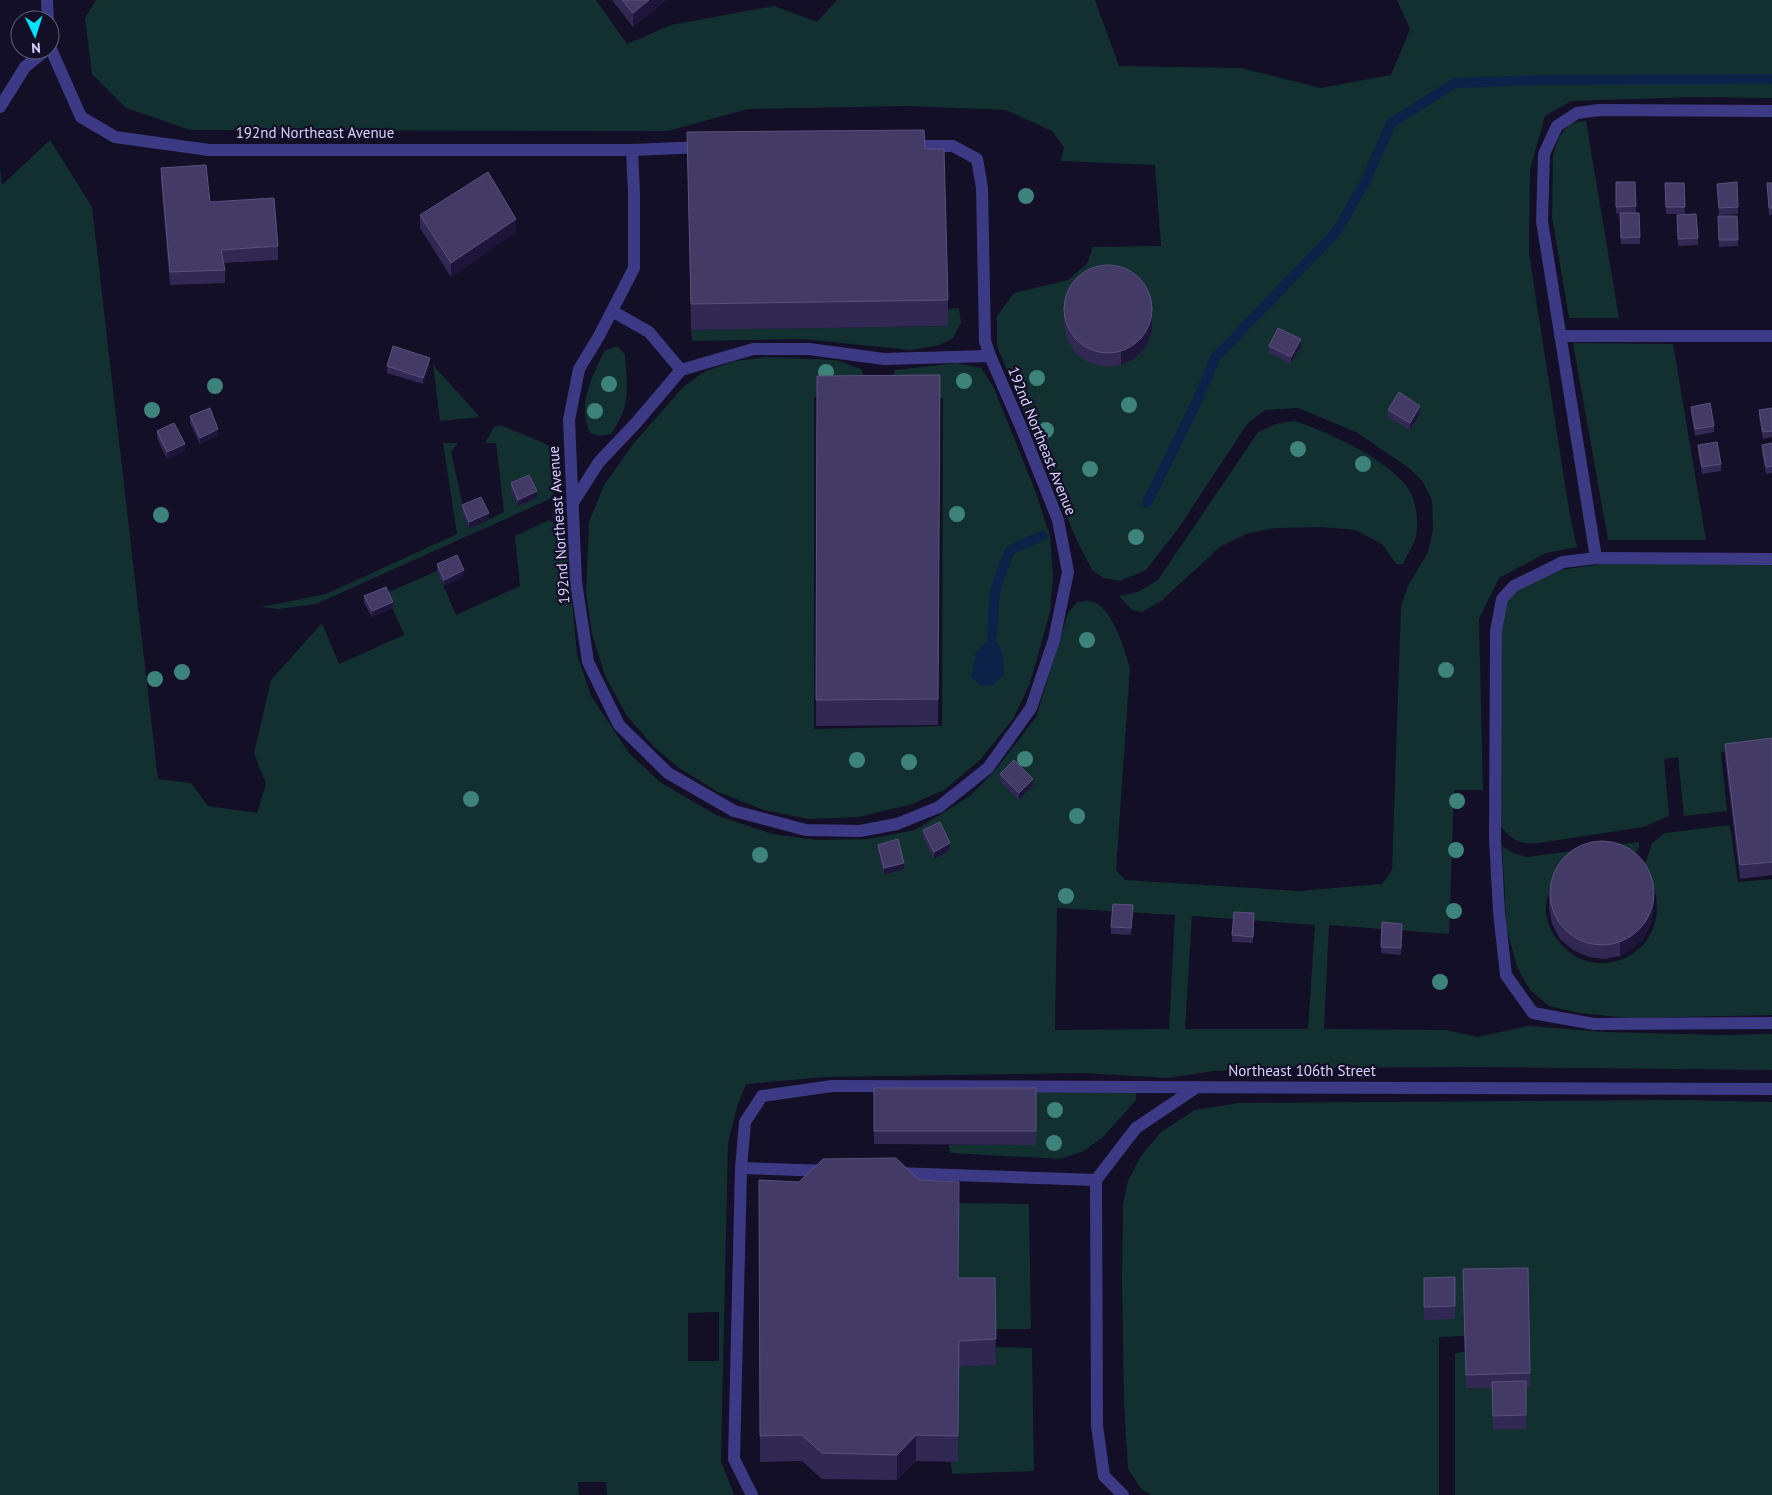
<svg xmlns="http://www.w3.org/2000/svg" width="1772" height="1495" font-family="'PT Sans',sans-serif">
	<rect width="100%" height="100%" fill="#130f26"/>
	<g fill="#12302f" fill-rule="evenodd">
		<path d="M96 0H596L627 44 671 25 774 6 817 22 837 0H1095L1119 66 1241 68 1321 88 1391 75 1410 29 1397 0H1772V98L1695 97 1571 101 1545 116 1530 170 1529 254 1570 516 1577 547 1546 553 1499 578 1479 619 1483 790H1454L1449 934 1329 925 1324 1029 1446 1030 1477 1037 1528 1026 1606 1032 1721 1035 1772 1034V1070L1478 1067 1281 1068 1213 1071 1169 1078 1083 1073 827 1077 746 1084 737 1107 728 1143 721 1461 734 1495H607L606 1482H578L579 1495H0V170L2 185 50 140 92 207 158 779 191 783 208 806 257 813 266 784 254 753 271 680 322 623 339 664 404 635 386 593 437 571 456 615 520 586 515 536 549 520 564 530 567 546 577 654 591 696 629 753 660 782 716 815 772 834 817 840 868 839 915 830 970 796 997 768 1036 717 1068 613 1077 602C1081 602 1086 600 1089 601 1111 602 1125 651 1130 668L1116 870 1125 880 1299 891 1382 884 1392 870 1401 606 1408 586 1428 552 1433 529 1432 500 1423 482 1409 468 1356 432 1298 408 1265 410 1247 424 1178 529 1146 570 1120 581 1103 578 1092 570 1076 539 997 346V316L1014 293 1068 280 1087 264 1093 247 1161 246 1155 165 1061 161 1064 147 1052 131 1006 110 907 106 748 109 668 131 190 130 126 108 92 74 85 18ZM1057 908 1175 915 1169 1029 1055 1030ZM1192 916 1315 925 1308 1029H1185ZM719 1312V1361H688V1313Z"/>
		<path d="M1586 121 1619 318H1569L1552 217 1553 155 1559 137 1568 126 1576 122Z"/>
		<path d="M959 308 961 323 953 338 940 345 911 350 802 339 692 341 691 330 947 326 948 309Z"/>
		<path d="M1573 343 1673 344 1706 540H1608Z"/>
		<path d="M617 346 625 354C627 387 632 405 611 434L599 436 590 433C577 402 592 379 604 351Z"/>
		<path d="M767 357 836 360 861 369 869 395 814 397V729L942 726 943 398 887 396 895 370 957 363 981 368 994 388 1035 490 1050 536 1053 575 1050 612 1030 683 1013 719 980 760 944 790 912 804 859 817 809 819 764 810 718 792 679 768 654 747 627 716 605 676 592 634 586 592 589 522 604 485 634 443 683 387 705 371 736 361Z"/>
		<path d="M433 365 480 417 440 421Z"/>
		<path d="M1295 421C1328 432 1382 457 1405 484 1416 497 1419 520 1416 536 1414 545 1407 555 1403 564H1396L1383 545 1356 530 1320 527 1275 528 1246 534 1220 547 1162 600 1142 612 1132 610 1119 596 1138 592 1158 580 1258 432 1279 423Z"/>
		<path d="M500 425 544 443 560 454V481L550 499 316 604 278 609 261 607 326 594 457 534 443 443H458L451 452 464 511 462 512 469 529 504 512 496 443H485L494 427Z"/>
		<path d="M1772 563V746L1721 752 1727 811 1684 816 1678 757 1664 759 1669 816 1643 827 1539 843C1519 845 1513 840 1500 826L1502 596 1552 571 1603 564Z"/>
		<path d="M1730 825 1738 882 1772 879V1015L1630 1018 1579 1013 1549 1006 1530 990 1517 967 1507 930 1502 846 1515 854 1527 857 1639 842V847L1632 860 1558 872C1552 883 1548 892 1546 904 1543 932 1571 963 1599 963 1640 964 1664 929 1655 891 1653 884 1647 877 1643 871L1652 843 1665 833Z"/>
		<path d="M873 1091 1136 1093V1100L1104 1136 1084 1151 1060 1159 950 1153 949 1145H1035L874 1101Z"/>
		<path d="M1681 1100 1772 1102V1495H1455V1353L1465 1352 1464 1336 1439 1337V1495H1151L1141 1489 1128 1469 1124 1402 1122 1279 1123 1204 1128 1181 1141 1156 1161 1132 1195 1110 1239 1103Z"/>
		<path d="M953 1203 1029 1204 1031 1329H996L958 1304 959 1208Z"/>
		<path d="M996 1347 1032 1348 1034 1471 952 1474 951 1462 958 1461 959 1367 996 1365Z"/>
	</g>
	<path fill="#0c2248" d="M992 636C1004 646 1003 661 1004 675L993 685 981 686 971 677 976 652Z"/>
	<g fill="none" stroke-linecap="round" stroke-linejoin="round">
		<g stroke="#0c2248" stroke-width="10">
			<path d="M1147 503 1198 399 1215 358 1337 231 1366 180 1391 123 1455 83 1538 80 1772 79"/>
			<path d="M992 636 995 590 1010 550 1042 536"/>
		</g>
		<g stroke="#3d3a85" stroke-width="12">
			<path d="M50 47 81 117 115 137 209 150H632L703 147"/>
			<path d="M0 107 25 67 46 50"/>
			<path d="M632 150 634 193V268L599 336 579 369 569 420 576 582 588 662 619 725 668 773 734 811 806 830 860 831 897 824 939 807 988 768 1031 708 1054 640 1068 572 1058 520 1021 427 990 356 985 341 982 188 977 159 953 146H908"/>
			<path d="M612 311 649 332 681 370"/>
			<path d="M1560 336H1772"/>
			<path d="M574 501 599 462 636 423 681 370 753 349H809L884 359 990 356"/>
			<path d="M1596 558 1542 221 1544 154 1557 126 1577 113 1599 110 1772 111"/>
			<path d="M1772 559 1596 558 1563 562 1514 586 1502 599 1496 631 1495 839 1499 912 1506 975 1533 1013 1594 1024 1772 1023"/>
			<path d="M741 1168 829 1171"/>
			<path d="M896 1173 1096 1180"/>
			<path d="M752 1495 734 1459 741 1168 745 1122 762 1096 832 1086"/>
		</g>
		<g stroke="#3d3a85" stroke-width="12">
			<path d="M47 0 48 20"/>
			<path d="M50 41V47"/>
			<path d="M832 1086 1772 1089"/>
			<path d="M1123 1495 1104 1476 1097 1426 1096 1180 1136 1128 1197 1087"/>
		</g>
	</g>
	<g fill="#3d827b">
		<circle cx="1026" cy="196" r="8"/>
		<circle cx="826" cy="372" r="8"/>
		<circle cx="1037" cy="378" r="8"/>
		<circle cx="964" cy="381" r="8"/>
		<circle cx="609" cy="384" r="8"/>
		<circle cx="215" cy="386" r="8"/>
		<circle cx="1129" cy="405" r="8"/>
		<circle cx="152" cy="410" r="8"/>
		<circle cx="595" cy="411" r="8"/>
		<circle cx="1046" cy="430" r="8"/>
		<circle cx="1298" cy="449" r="8"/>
		<circle cx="1363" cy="464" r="8"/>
		<circle cx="1090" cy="469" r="8"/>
		<circle cx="957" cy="514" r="8"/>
		<circle cx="161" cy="515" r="8"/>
		<circle cx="1136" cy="537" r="8"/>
		<circle cx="1087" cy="640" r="8"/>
		<circle cx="1446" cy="670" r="8"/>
		<circle cx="182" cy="672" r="8"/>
		<circle cx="155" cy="679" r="8"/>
		<circle cx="1025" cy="759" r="8"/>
		<circle cx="857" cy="760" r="8"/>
		<circle cx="909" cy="762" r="8"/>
		<circle cx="471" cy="799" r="8"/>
		<circle cx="1457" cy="801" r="8"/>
		<circle cx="1077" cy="816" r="8"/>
		<circle cx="1456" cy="850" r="8"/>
		<circle cx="760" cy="855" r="8"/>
		<circle cx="1066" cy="896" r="8"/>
		<circle cx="1454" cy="911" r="8"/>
		<circle cx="1440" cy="982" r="8"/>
		<circle cx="1055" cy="1110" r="8"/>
		<circle cx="1054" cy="1143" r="8"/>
	</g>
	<g fill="#312854">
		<path d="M612 0H666L633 27Z"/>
		<path d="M687 132 925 149 948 300V326L691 330Z"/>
		<path d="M161 168 210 202 278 246V260L224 263 225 270V283L170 285 161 182Z"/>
		<path d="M1616 182H1635L1636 213H1629L1640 237V244H1621L1620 213 1616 214Z"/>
		<path d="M1684 183 1685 214H1666L1665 190Z"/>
		<path d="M1767 183H1772V215H1769Z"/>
		<path d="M1717 190 1738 207V214L1719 215Z"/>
		<path d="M420 215 516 232 451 277 420 228Z"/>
		<path d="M1677 215 1698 238V245L1678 246Z"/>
		<path d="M1718 216H1737L1738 246 1719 247Z"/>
		<path d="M1064 310 1152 317V332L1146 347 1135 358 1121 365 1105 367 1090 363 1076 354 1067 339 1064 324Z"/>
		<path d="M1269 346H1301L1291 364 1269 353Z"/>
		<path d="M430 364 423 384 387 373V366Z"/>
		<path d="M940 375 938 725 816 726 817 376Z"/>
		<path d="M1691 407 1714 426V432L1695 436 1691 413Z"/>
		<path d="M1772 408V437L1763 439 1759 417V410Z"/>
		<path d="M1388 410 1420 413 1410 430 1388 417Z"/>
		<path d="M190 416 218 436 200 444 190 423Z"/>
		<path d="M157 431 185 451 167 459 157 438Z"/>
		<path d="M1772 443V473L1766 474 1762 452V445Z"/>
		<path d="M1698 445 1721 464V471L1702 474 1698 451Z"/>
		<path d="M511 483 537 498 518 506 511 490Z"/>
		<path d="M462 505 489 520 469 529 462 512Z"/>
		<path d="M437 564 464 577 444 586 437 571Z"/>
		<path d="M364 596 393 608 372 617 364 603Z"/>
		<path d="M1772 738V875L1740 879 1725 757V744Z"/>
		<path d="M1000 774 1033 785 1019 800 1000 781Z"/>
		<path d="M923 830 950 850 934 859 923 837Z"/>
		<path d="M878 845 904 869 884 875 878 852Z"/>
		<path d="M1549 893 1654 908 1651 923 1644 937 1633 948 1620 956 1604 959 1589 957 1573 950 1560 939 1552 924 1549 907Z"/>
		<path d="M1133 912 1131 935 1111 934V927Z"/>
		<path d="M1254 913 1253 943 1232 942V935Z"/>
		<path d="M1382 922 1402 931 1401 955 1381 953Z"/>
		<path d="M874 1088H1036V1145L874 1144Z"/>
		<path d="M759 1180 958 1278H995L996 1365 959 1367 958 1462 916 1461 897 1480 822 1479 802 1461 760 1462Z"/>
		<path d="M1455 1277V1319L1424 1320V1278Z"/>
		<path d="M1463 1283 1530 1373V1387H1526V1429H1493L1492 1388H1466Z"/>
	</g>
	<g fill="#1d163a">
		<path d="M649 0H666L633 27V13Z"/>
		<path d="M516 219V232L451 277V263Z"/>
		<path d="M1152 303V332L1146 347 1135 358 1121 365V352Z"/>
		<path d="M1301 339V346L1291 364V357Z"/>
		<path d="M430 358V364L423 384V378Z"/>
		<path d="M1420 406V413L1410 430V423Z"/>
		<path d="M218 429V436L200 444V438Z"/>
		<path d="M185 444V451L167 459V452Z"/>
		<path d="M537 491V498L518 506V500Z"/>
		<path d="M489 513V520L469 529V522Z"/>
		<path d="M464 570V577L444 586V580Z"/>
		<path d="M393 602V608L372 617V611Z"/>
		<path d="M1033 779V785L1019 800V793Z"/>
		<path d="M950 843V850L934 859V852Z"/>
		<path d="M904 863V869L884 875V868Z"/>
		<path d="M1654 894V908L1651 923 1644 937 1633 948 1620 956V942Z"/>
		<path d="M916 1435V1461L897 1480V1455Z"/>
	</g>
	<g fill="#433a66" stroke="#5a527e">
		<path d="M622 0H649L633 13Z"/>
		<path d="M924 130 925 149H944L948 300 691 304 687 132Z"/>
		<path d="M206 165 210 202 274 198 278 246 221 250 225 270 170 272 161 168Z"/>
		<path d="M488 172 516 219 451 263 420 215Z"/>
		<path d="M1616 182H1635L1636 206 1616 207Z"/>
		<path d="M1737 182 1738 207 1719 208 1717 184Z"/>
		<path d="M1665 183H1684L1685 207H1666Z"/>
		<path d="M1767 183H1772V208H1769Z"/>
		<path d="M1620 213H1639L1640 237 1621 238Z"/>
		<path d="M1696 214 1698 238 1678 239 1677 215Z"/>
		<path d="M1718 216H1737L1738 240H1719Z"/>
		<circle cx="1108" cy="309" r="44"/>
		<path d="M1278 328 1301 339 1291 357 1269 346Z"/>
		<path d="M393 346 430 358 423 378 387 366Z"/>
		<path d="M940 375 938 699 816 700 817 376Z"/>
		<path d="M1399 392 1420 406 1410 423 1388 410Z"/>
		<path d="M1710 403 1714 426 1695 429 1691 407Z"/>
		<path d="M210 408 218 429 200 438 190 416Z"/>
		<path d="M1772 408V431L1763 432 1759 410Z"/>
		<path d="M174 423 185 444 167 452 157 431Z"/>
		<path d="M1717 442 1721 464 1702 467 1698 445Z"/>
		<path d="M1772 443V466L1766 467 1762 445Z"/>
		<path d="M529 475 537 491 518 500 511 483Z"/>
		<path d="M481 497 489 513 469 522 462 505Z"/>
		<path d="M457 555 464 570 444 580 437 564Z"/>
		<path d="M386 587 393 602 372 611 364 596Z"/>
		<path d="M1772 738V862L1740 865 1725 744Z"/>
		<path d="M1014 760 1033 779 1019 793 1000 774Z"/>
		<path d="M940 822 950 843 934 852 923 830Z"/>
		<path d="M898 839 904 863 884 868 878 845Z"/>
		<circle cx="1602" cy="893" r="52"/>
		<path d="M1113 904 1133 905 1131 928 1111 927Z"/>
		<path d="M1234 912 1254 913 1253 937 1232 935Z"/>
		<path d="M1382 922 1402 924 1401 948 1381 947Z"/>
		<rect x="874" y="1088" width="162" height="43"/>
		<path d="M896 1158 919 1180 959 1182 958 1278H995L996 1339 959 1341 958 1436 916 1435 897 1455 822 1453 802 1435 760 1436 759 1180 799 1182 823 1159Z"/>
		<path d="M1528 1268 1530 1373 1466 1375 1463 1269Z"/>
		<path d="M1455 1277V1306L1424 1307V1278Z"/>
		<path d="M1526 1381V1415L1493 1416 1492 1382Z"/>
	</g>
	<g text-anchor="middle" stroke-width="4.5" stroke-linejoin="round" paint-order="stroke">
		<g font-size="15" fill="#d9d4ff" stroke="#130f26">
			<text x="315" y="138">192nd Northeast Avenue</text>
			<text transform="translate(1042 441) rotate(68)" y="5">192nd Northeast Avenue</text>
			<text transform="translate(559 525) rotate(-94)" y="5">192nd Northeast Avenue</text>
			<text x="1302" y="1076">Northeast 106th Street</text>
		</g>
	</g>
	<g transform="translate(35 35) rotate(176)"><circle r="24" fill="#130f26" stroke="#625e7d"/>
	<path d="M0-4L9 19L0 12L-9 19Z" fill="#00e5ff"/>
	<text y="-8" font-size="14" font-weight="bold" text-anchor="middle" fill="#d9d4ff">N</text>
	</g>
</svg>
